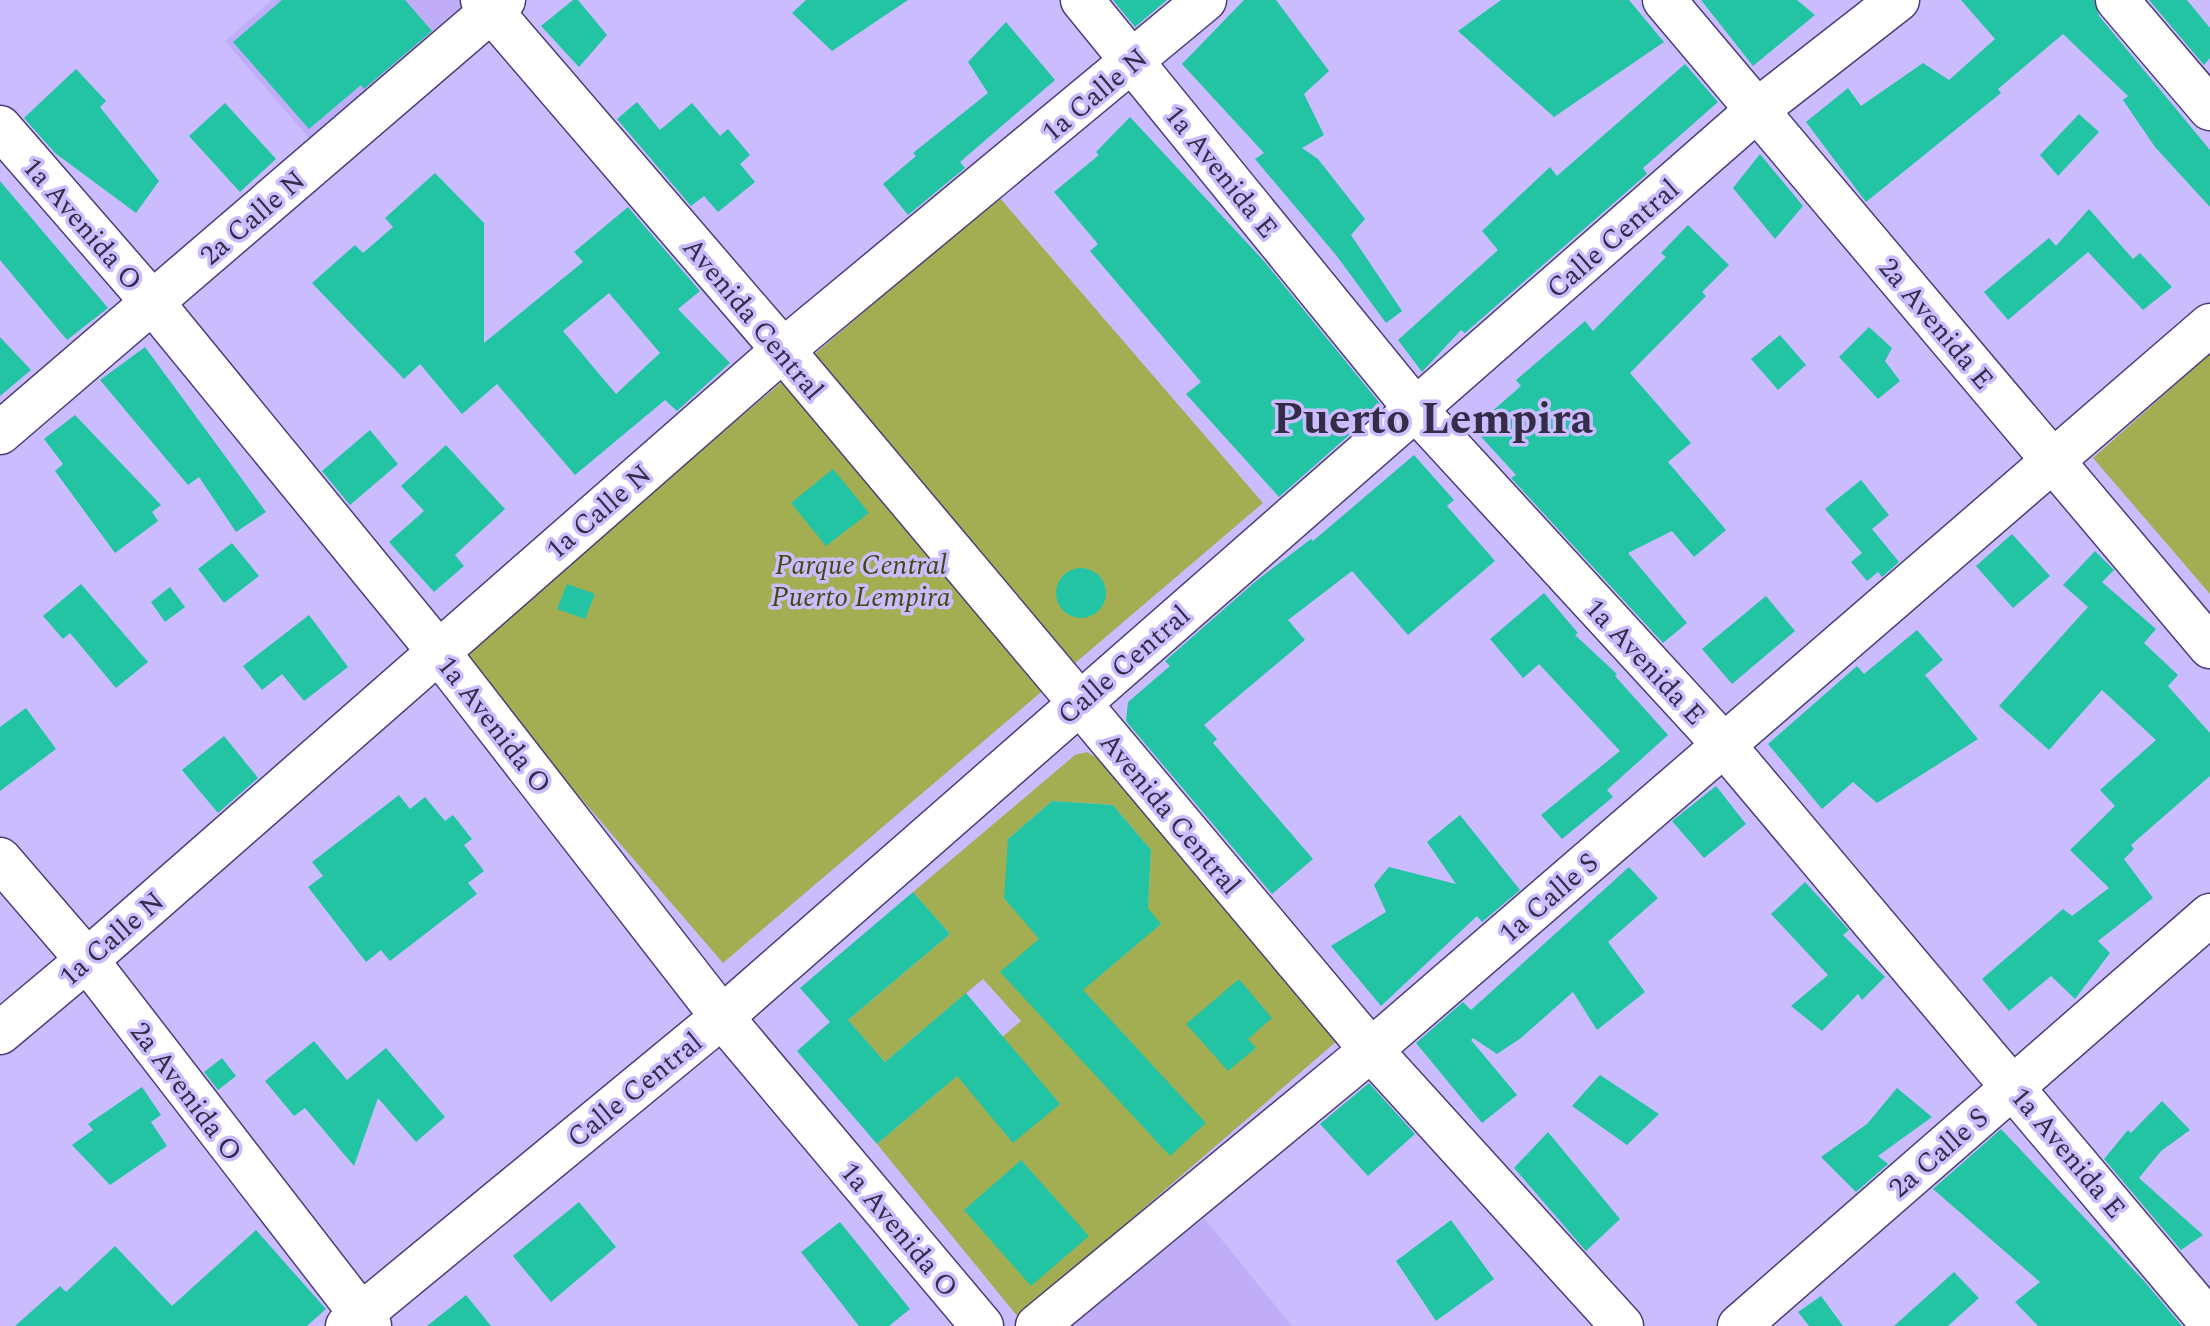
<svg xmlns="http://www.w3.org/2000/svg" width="2210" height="1326" font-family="Spectral,serif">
	<rect width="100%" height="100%" fill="#cbbcff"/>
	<g fill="#bfadf7">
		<path d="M272 0H461L471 11 315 145 225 41Z"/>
		<path d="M1204 1218 1292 1326H1071Z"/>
	</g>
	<g fill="#a3ae52" fill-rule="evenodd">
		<path d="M999 197 1263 503 723 963 459 657Z"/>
		<path d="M2210 354V594L2093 458Z"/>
		<path d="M1087 752 1097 758 1338 1040 1018 1317 877 1144 1021 1021 983 979 885 1062 848 1020 950 934 913 892 1075 755ZM1052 801 1113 805 1151 850 1148 908 1008 839Z"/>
	</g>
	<g fill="#23c4a4" fill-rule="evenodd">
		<path d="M282 0H405L432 31 364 89 361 85 309 129 233 42Z"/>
		<path d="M573 0H578L607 35 579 67 541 26Z"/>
		<path d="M806 0H908L832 51 792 13Z"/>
		<path d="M1113 0H1167L1135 27Z"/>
		<path d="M1244 0H1276L1329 71 1304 94 1324 135 1302 148 1318 159 1365 219 1351 235 1402 311 1386 323 1336 255 1255 159 1264 153 1182 64Z"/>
		<path d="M1501 0H1629L1664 42 1554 117 1458 31Z"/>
		<path d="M1701 0H1797L1815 15 1753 66Z"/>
		<path d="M1961 0H2094L2099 16 2210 150V207L2155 147 2123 100 2128 96 2063 34 1998 89 2001 93 1866 202 1806 122 1848 88 1861 106 1923 63 1949 80 1995 39Z"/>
		<path d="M2149 0H2187L2210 28V58L2204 65Z"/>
		<path d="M1006 22 1055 80 960 162 965 168 908 215 883 184 916 156 913 153 988 93 968 62Z"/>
		<path d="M1685 64 1718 102 1643 168 1647 174 1465 333 1461 330 1422 372 1398 340 1498 250 1482 231 1550 167 1557 176Z"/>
		<path d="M76 69 106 101 100 107 159 181 136 213 55 153 24 118Z"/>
		<path d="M637 102 660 130 692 103 720 136 728 129 750 155 740 164 755 182 718 212 704 196 691 206 617 119Z"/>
		<path d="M225 103 276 159 240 192 189 136Z"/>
		<path d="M2079 114 2099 132 2058 176 2040 155Z"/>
		<path d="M1130 117 1263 260 1382 406 1279 497 1186 394 1201 382 1090 251 1098 244 1054 192 1099 155 1096 152Z"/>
		<path d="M1760 154 1803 206 1775 239 1733 188Z"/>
		<path d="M435 173 484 223V343L583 262 574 252 628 207 700 291 678 309 730 363 677 411 665 400 575 475 497 384 462 414 420 364 404 379 312 283 355 245 363 253 393 227 385 218ZM609 293 660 353 616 394 563 331Z"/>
		<path d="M0 181 108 308 67 340 0 260Z"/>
		<path d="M2089 209 2133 259 2140 253 2172 287 2143 310 2088 252 2008 320 1984 292 2049 238 2056 246Z"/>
		<path d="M1688 225 1729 265 1702 292 1706 296 1630 373 1691 443 1668 462 1726 530 1694 557 1672 531 1628 553 1687 623 1663 643 1511 478 1516 475 1473 428 1521 386 1516 380 1585 321 1593 331 1666 257 1661 253Z"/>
		<path d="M1869 327 1892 348 1885 361 1900 381 1878 399 1839 357Z"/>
		<path d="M1780 335 1806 365 1778 390 1751 359Z"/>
		<path d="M0 337 31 370 0 396Z"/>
		<path d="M145 347 266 512 236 532 199 477 188 485 100 380Z"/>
		<path d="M75 415 161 505 152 512 158 521 115 553 55 471 63 464 44 439Z"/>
		<path d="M370 430 398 464 350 505 322 471Z"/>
		<path d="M446 445 505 509 455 555 464 566 434 592 389 542 424 511 401 486Z"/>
		<path d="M1414 455 1454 500 1447 506 1495 561 1408 635 1352 571 1288 620 1305 640 1204 725 1217 739 1213 743 1313 859 1272 894 1126 721 1128 702 1170 666 1165 661 1256 581 1311 539 1313 541Z"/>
		<path d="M833 469 869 513 826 546 791 503Z"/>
		<path d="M1861 480 1889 515 1872 529 1899 562 1882 577 1878 572 1867 581 1851 562 1862 553 1825 509Z"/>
		<path d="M2012 534 2050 576 2013 608 1976 566Z"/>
		<path d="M232 543 259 576 224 603 198 569Z"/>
		<path d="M2095 551 2114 570 2102 582 2156 629 2144 643 2178 675 2168 686 2210 733V776L2131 845 2134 849 2124 859 2153 898 2098 941 2110 953 2075 999 2051 976 2009 1011 1982 979 2063 909 2072 916 2109 888 2070 850 2115 806 2100 790 2156 740 2102 690 2049 750 1999 706 2088 607 2063 585Z"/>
		<circle cx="1081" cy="593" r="25"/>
		<path d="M81 584 148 662 116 688 70 633 63 639 43 616Z"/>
		<path d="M567 584 595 594 585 619 557 609Z"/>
		<path d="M170 587 185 607 165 622 151 602Z"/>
		<path d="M1544 593 1578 633 1575 635 1617 674 1615 676 1668 735 1607 790 1613 797 1562 839 1541 815 1620 751 1539 664 1523 678 1490 639Z"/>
		<path d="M1766 596 1795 631 1732 684 1702 649Z"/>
		<path d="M309 615 348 667 304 701 282 674 262 690 243 666Z"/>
		<path d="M1917 630 1943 660 1925 675 1978 739 1877 803 1853 782 1822 809 1768 744 1857 666 1864 674Z"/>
		<path d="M26 708 56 749 0 791V727Z"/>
		<path d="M224 736 258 778 218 813 182 770Z"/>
		<path d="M1716 786 1746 824 1704 858 1672 821Z"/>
		<path d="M399 795 410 809 425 797 445 821 453 815 472 839 464 845 484 871 468 883 477 894 390 961 381 950 366 962 308 887 323 876 312 862Z"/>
		<path d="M1052 801 1113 805 1151 850 1148 908 1161 924 1083 990 1206 1123 1170 1156 1000 972 1039 939 1004 898 1008 839Z"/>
		<path d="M1460 815 1520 890 1482 922 1477 916 1381 1006 1331 946 1386 912 1374 885 1389 867 1456 884 1427 842Z"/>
		<path d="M1629 867 1658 898 1608 942 1645 992 1597 1030 1573 992 1521 1038 1497 1054 1473 1038 1471 1040 1517 1095 1482 1123 1416 1043 1463 1002 1471 1010Z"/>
		<path d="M1805 882 1849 930 1843 935 1885 977 1862 1000 1858 994 1822 1031 1791 1006 1828 975 1771 914Z"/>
		<path d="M913 892 950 934 848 1020 885 1062 966 993 1060 1104 1013 1143 957 1076 877 1144 797 1051 830 1022 800 988Z"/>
		<path d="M1239 979 1272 1018 1248 1039 1256 1048 1228 1071 1186 1024Z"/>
		<path d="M314 1041 347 1080 386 1048 445 1117 416 1142 378 1098 354 1166 305 1108 294 1116 265 1081Z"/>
		<path d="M222 1058 236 1076 218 1090 204 1072Z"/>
		<path d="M1600 1075 1659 1114 1627 1145 1572 1106Z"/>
		<path d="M1369 1083 1415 1134 1368 1176 1320 1124Z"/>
		<path d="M142 1087 161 1115 151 1122 167 1146 110 1185 72 1145 93 1130 88 1124Z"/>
		<path d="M1897 1088 1932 1117 1878 1156 1888 1164 1856 1192 1821 1157 1867 1124Z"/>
		<path d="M2162 1101 2190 1130 2161 1151 2139 1178 2203 1235 2181 1250 2104 1159 2128 1130 2131 1133Z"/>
		<path d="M2001 1129 2144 1281 2182 1326H2038L2015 1302 2040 1282 1933 1189Z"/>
		<path d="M1548 1132 1620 1219 1586 1251 1514 1168Z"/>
		<path d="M1021 1160 1089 1236 1031 1286 964 1210Z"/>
		<path d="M579 1202 616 1247 551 1302 513 1256Z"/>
		<path d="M1451 1220 1494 1279 1436 1321 1396 1261Z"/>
		<path d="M840 1222 910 1309 889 1326H859L801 1252Z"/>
		<path d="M256 1230 326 1309 307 1326H15L60 1286 66 1292 115 1246 172 1306Z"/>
		<path d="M1954 1272 1979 1298 1948 1326H1894Z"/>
		<path d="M466 1295 491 1326H427Z"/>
		<path d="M1821 1296 1843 1326H1809L1798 1312Z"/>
	</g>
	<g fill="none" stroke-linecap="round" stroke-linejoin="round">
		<g stroke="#4d3d76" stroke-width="45">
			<g id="minor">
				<path d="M482 0 783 350 1371 1050 1622 1326"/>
				<path d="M1082 0 1417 411 1724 745 2210 1322"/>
				<path d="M1664 0 2210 647"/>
				<path d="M2117 0 2210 109"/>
				<path d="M0 127 153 303 437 650 722 1017 982 1326"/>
				<path d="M0 433 504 0"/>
				<path d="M0 859 87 960 370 1326"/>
				<path d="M0 1033 87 960 783 350 1205 0"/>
				<path d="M347 1326 722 1017 1757 110 1898 0"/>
				<path d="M1037 1326 1371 1050 2210 325"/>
				<path d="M1739 1326 2210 915"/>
			</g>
		</g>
		<use href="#minor" stroke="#fff" stroke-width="42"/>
	</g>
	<g text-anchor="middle" stroke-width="7" stroke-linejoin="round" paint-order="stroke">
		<g font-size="28" fill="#342d48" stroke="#cbbcff">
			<text transform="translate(1094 94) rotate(-40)" y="10">1a Calle N</text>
			<text transform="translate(1222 171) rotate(51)" y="10">1a Avenida E</text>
			<text transform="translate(252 217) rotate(-41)" y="10">2a Calle N</text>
			<text transform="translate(83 223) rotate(49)" y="10">1a Avenida O</text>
			<text transform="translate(1612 238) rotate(-41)" y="10">Calle Central</text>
			<text transform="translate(754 318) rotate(50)" y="10">Avenida Central</text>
			<text transform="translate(1937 323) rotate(50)" y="10">2a Avenida E</text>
			<text transform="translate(598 511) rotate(-41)" y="10">1a Calle N</text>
			<text transform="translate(1646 661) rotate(47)" y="10">1a Avenida E</text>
			<text transform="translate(1123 664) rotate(-41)" y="10">Calle Central</text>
			<text transform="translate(495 724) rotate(52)" y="10">1a Avenida O</text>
			<text transform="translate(1171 813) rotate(50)" y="10">Avenida Central</text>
			<text transform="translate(1548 897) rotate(-41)" y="10">1a Calle S</text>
			<text transform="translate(111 938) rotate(-41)" y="10">1a Calle N</text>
			<text transform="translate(634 1089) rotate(-39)" y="10">Calle Central</text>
			<text transform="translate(187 1091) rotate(53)" y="10">2a Avenida O</text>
			<text transform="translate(1938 1152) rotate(-41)" y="10">2a Calle S</text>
			<text transform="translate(2069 1152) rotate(50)" y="10">1a Avenida E</text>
			<text transform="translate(900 1229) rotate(50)" y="10">1a Avenida O</text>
		</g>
		<g font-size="28" font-style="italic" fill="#44490f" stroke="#cbbcff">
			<text x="861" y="574">Parque Central<tspan x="861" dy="32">Puerto Lempira</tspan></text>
		</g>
		<g font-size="44" font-weight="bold" fill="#342d48" stroke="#cbbcff">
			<text x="1433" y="433">Puerto Lempira</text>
		</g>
	</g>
</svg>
